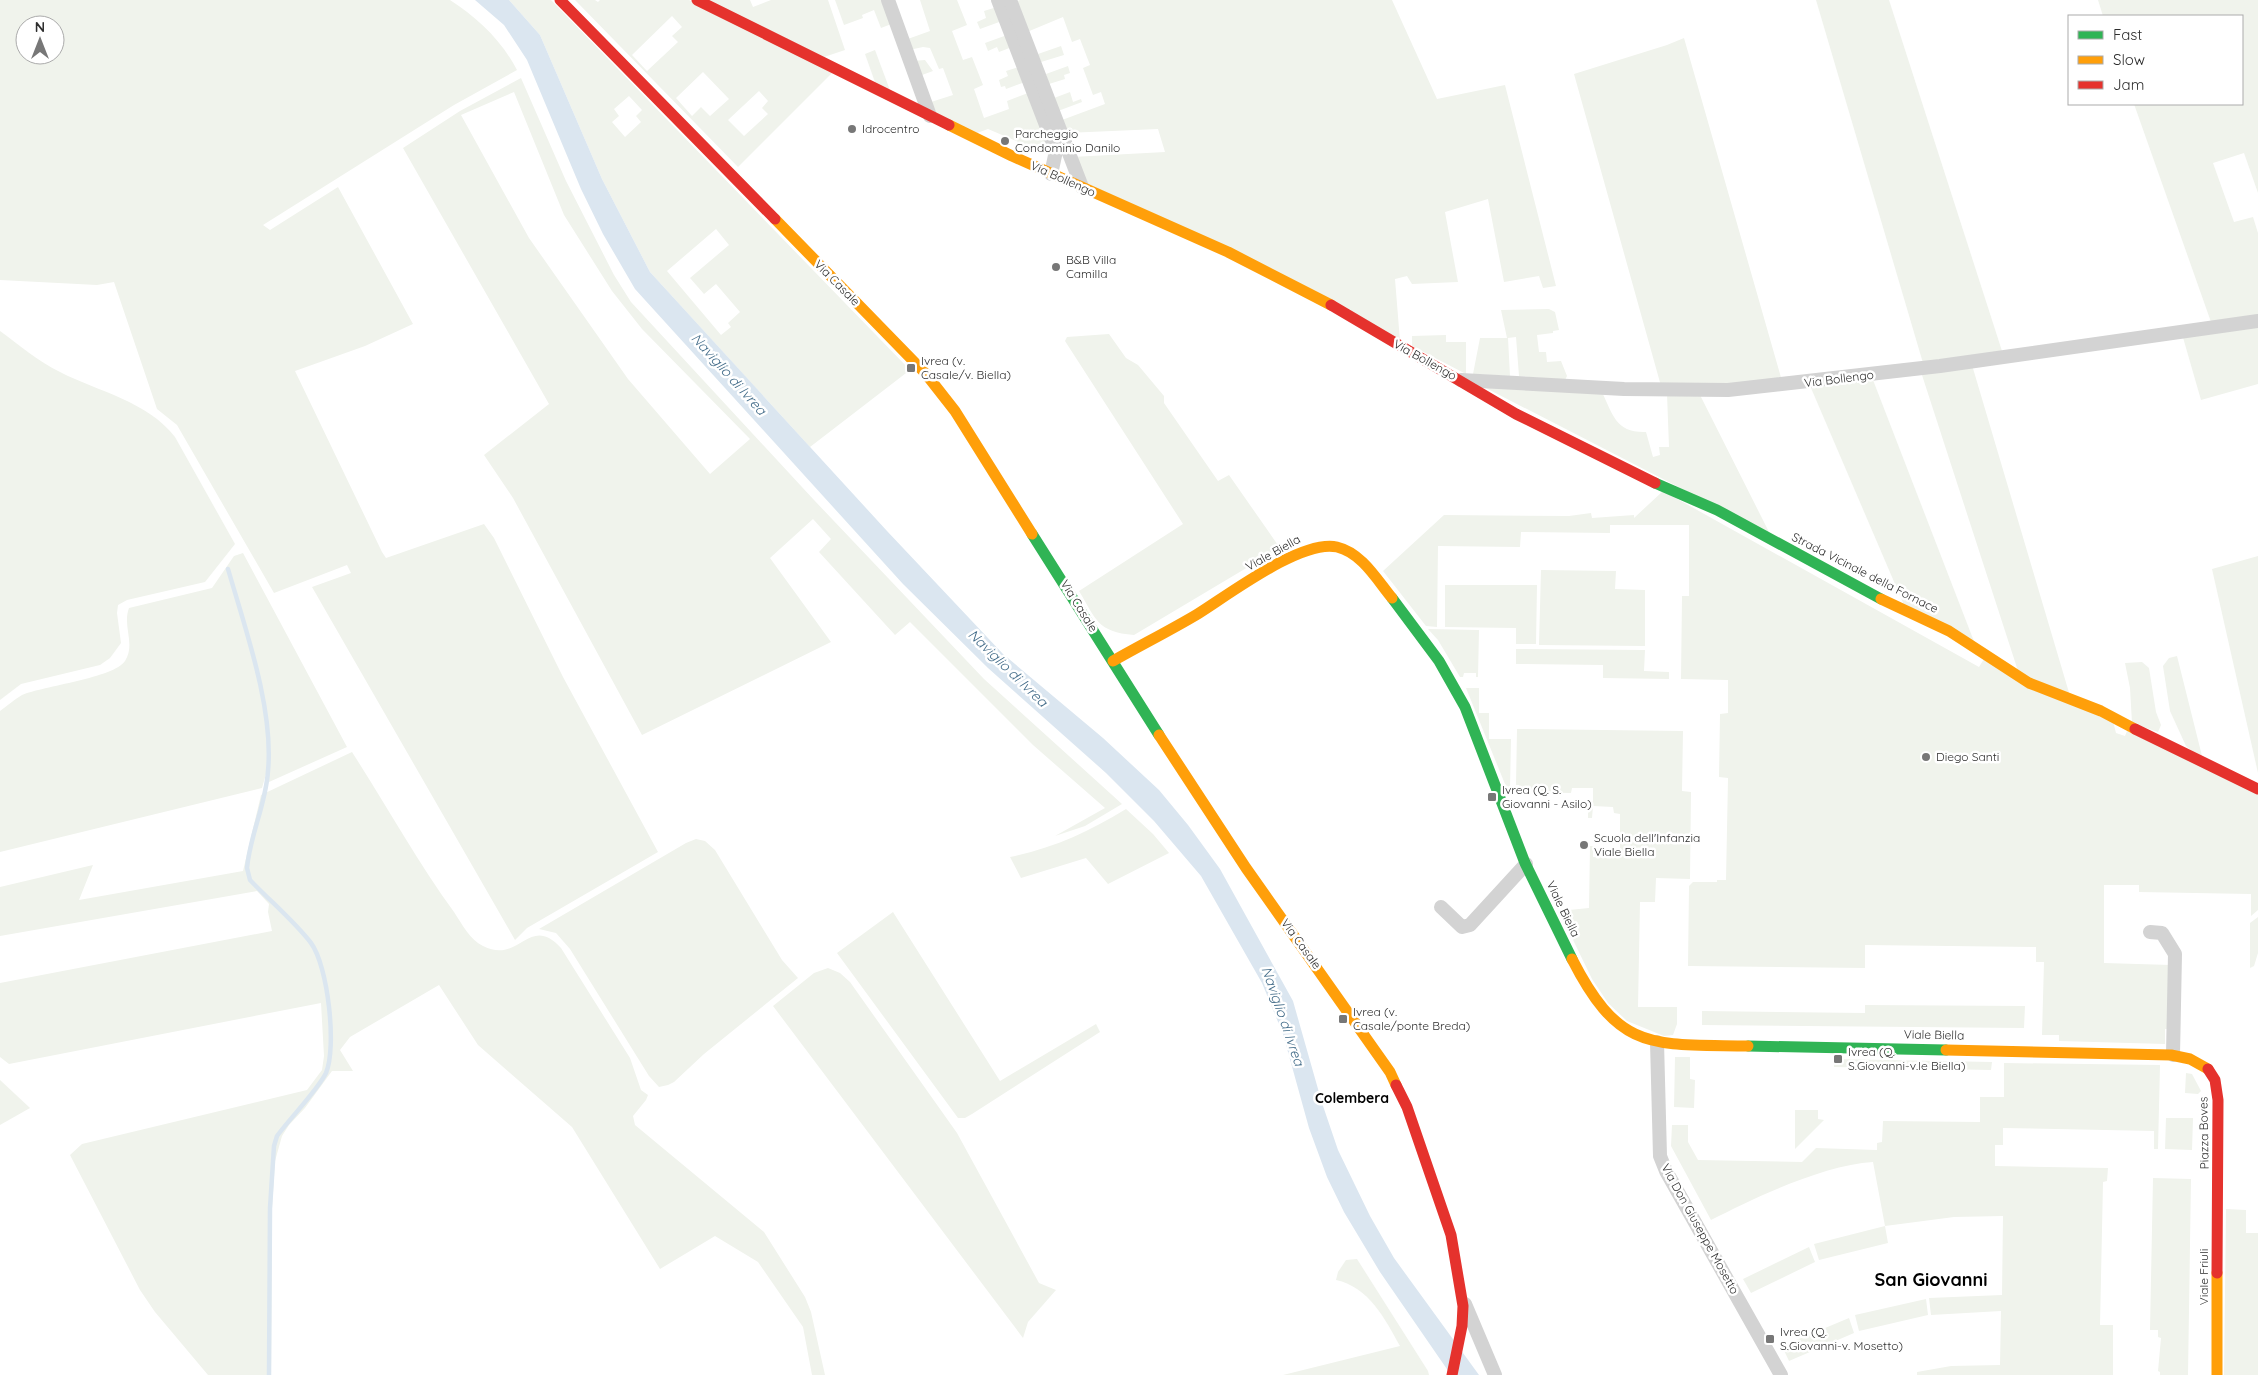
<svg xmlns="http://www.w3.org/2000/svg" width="2258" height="1375" font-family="Quicksand,sans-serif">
	<rect width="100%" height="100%" fill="#fff"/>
	<g fill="#f0f3ec" fill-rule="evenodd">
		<path d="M0 0H450C478 18 502 41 517 70L454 105 263 225 270 230 338 187 413 324 365 346 295 371 382 552 386 558 484 524 494 538 563 677 658 852 527 928 515 940 312 587 351 573 347 565 274 593 177 425 157 409 114 282 97 285 0 280ZM25 25H55V55H25Z"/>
		<path d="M509 0H551L910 370 810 447 650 272 602 179 540 35ZM629 96 642 110 636 116 641 122 625 137 612 122 619 116 614 109ZM716 229 729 245 690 278 704 294 716 284 740 312 728 323 731 327 721 335 667 271Z"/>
		<path d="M575 0H595L598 2 600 0H689L834 71 738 167ZM672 16 682 27 672 36 678 42 647 71 632 55ZM703 72 729 99 710 116 701 107 692 116 676 98ZM759 91 768 101 762 108 768 114 744 136 728 120Z"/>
		<path d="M706 0H750L753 7 771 0H828L845 50 824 57Z"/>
		<path d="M835 0H883L894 23 881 28 874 10 862 15 863 18 844 25Z"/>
		<path d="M920 0H957L967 25 952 31 963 60 972 57 983 85 974 89 984 118 1009 109 1007 101 1028 93 1049 147V155L988 129 977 133 933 114 913 61 925 60 933 71 922 75 931 102 953 95 943 68 939 69 930 48 923 47 909 50 905 40 930 31Z"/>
		<path d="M1020 0H1392L1437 99 1505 85 1556 286 1543 288 1539 276 1504 282 1488 199 1445 212 1458 282 1412 284 1407 276 1395 279 1400 341 1084 184 1072 157 1165 152 1158 129 1066 133 1062 120 1105 104 1101 92 1093 95 1083 68 1090 65 1080 39 1072 42 1063 17 1027 32 1015 2Z"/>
		<path d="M1816 0H1889L2002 351 1923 363Z"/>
		<path d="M2098 0H2258V193L2244 153 2213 163 2234 222 2253 217 2258 233V316L2211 322 2134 104H2242V16H2103Z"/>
		<path d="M997 7 1002 21 980 29 977 22 986 18 984 11Z"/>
		<path d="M1007 35 1012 47 999 52 997 47 988 51 985 43Z"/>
		<path d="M1684 38 1782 381 1661 386 1574 74 1667 45Z"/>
		<path d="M1061 46 1064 55 1041 62 1038 54Z"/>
		<path d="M875 50 891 93 876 85 865 54Z"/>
		<path d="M1068 66 1070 73 1064 75 1065 79 1049 84 1046 74Z"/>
		<path d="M1019 67 1025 82 1006 89 1005 86 1001 87 999 80 1008 76 1006 71Z"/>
		<path d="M521 78 566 181 614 275 631 302 814 500 984 679 1122 804 1085 826 1055 836 1105 808 1033 745 910 622 895 635 819 552 831 539 813 519 770 558 831 642 642 735 513 498 484 455 549 404 403 148 460 111ZM514 92 564 215 612 291 642 329 750 439 710 474 628 379 529 238 461 115Z"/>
		<path d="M1070 92 1073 102 1081 99 1082 102 1058 111 1054 98Z"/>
		<path d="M1549 309 1555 312 1559 330 1553 331V333L1537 335 1539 352H1546L1547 362 1561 361 1567 376 1565 380 1519 376 1516 337 1508 338 1510 376 1473 374 1480 338H1507L1501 310Z"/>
		<path d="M2258 324V384L2201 400 2182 334Z"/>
		<path d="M0 331C19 345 38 361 60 372 99 392 147 401 175 437L235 544 205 582 127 600 118 605 117 613 121 643 110 658 100 665 21 684 0 700Z"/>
		<path d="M1109 334 1126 358 1138 365 1164 396V403L1218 481 1229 475 1280 548 1134 635C1097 632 1096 619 1079 591L1183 524 1065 341 1067 337Z"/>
		<path d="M1446 335V342H1466V374L1412 346V336Z"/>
		<path d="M1972 365 2070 696 2019 674 1921 372Z"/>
		<path d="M1873 380 1975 644 1904 605 1811 388Z"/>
		<path d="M1480 385 1602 392C1613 415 1616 433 1646 432L1653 457 1660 455 1659 447H1669L1667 394 1700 395 1770 534Z"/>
		<path d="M1663 491 1979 667 1984 659 2113 721 2116 733 2125 736 2127 731 2258 793V910L2251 916V894L2139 892V885H2104V963L2171 965 2169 1029H2165V1044L2059 1041V1035H2042L2044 962H2036V947L1865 945V968L1688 966 1689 886 1693 882H1717V880H1726L1728 778 1719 777 1720 714 1728 713V680L1681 679 1682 596H1689V525H1610V533L1521 532 1520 547 1438 546 1437 627 1426 626 1383 571 1444 515 1569 516 1591 513 1592 518 1634 515V518Z"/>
		<path d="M243 553 347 747 269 782 266 774 262 788 0 852V711C7 706 15 699 22 695 43 686 114 678 125 661 136 644 122 626 129 608L212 588 234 556Z"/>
		<path d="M2258 556V773L2212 569Z"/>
		<path d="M1541 570 1616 571 1615 589 1645 590V646L1539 645Z"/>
		<path d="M1445 585H1537L1536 644H1516V628L1445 627Z"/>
		<path d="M1428 629 1479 630 1478 677H1476V673H1464L1463 677H1460L1438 640Z"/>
		<path d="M1516 649 1645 650 1644 671 1669 672V679L1603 678V665L1516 664Z"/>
		<path d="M2177 656 2203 760 2186 746 2170 711 2163 666 2169 658Z"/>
		<path d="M2142 662 2149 668 2156 712 2161 725 2158 732 2132 723 2130 688 2125 663Z"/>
		<path d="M1466 688H1479V713H1489V739H1511L1510 789H1507Z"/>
		<path d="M1517 729 1683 731 1682 791 1691 792 1690 879 1656 878 1655 902H1640L1638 1007H1677V1024L1673 1035 1664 1036 1627 1021 1608 1003 1592 979 1559 911 1589 908 1590 846H1593V857L1612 858V850H1620V814L1614 813 1613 807 1593 806 1592 818H1588V801H1593V788H1572L1571 793 1519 792V785H1516Z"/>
		<path d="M352 752C386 805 417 861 454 912 462 924 470 940 483 946 520 965 529 913 561 948L630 1058 641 1090 648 1095 646 1100 633 1116 635 1125 764 1232 805 1297 811 1312 825 1375H812L803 1327 758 1262 715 1236 660 1269 572 1127 478 1045 439 985 350 1037 340 1050 353 1071H332L305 1108 289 1125 282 1136 275 1161 272 1209 271 1375H208L155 1312 140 1290 70 1155 82 1144 307 1090 322 1070 324 1056 321 1003 9 1064 0 1057V983L272 931 268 912 269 904 257 891 0 936V887L93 865 79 900 243 871 261 795Z"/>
		<path d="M1126 809 1153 834 1169 853 1108 884 1086 858 1021 878 1010 857C1054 848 1088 832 1126 809Z"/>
		<path d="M696 839 705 841 715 850 782 960 798 978 704 1054 674 1082 668 1085 659 1087 649 1076 570 949 556 933 539 929 686 843Z"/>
		<path d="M893 912 1000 1081 1096 1024 1100 1032 972 1114 965 1118H958L837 953Z"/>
		<path d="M2258 917V953L2254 966 2250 968V923Z"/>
		<path d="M828 968 840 973 850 982 957 1133 1039 1283 1056 1290 1028 1322 1023 1338 773 1006 814 973Z"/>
		<path d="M1865 1005 2025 1006 2024 1028 1702 1025V1011L1865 1013Z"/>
		<path d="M1675 1057H1690V1079L1695 1080 1694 1108 1674 1107Z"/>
		<path d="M1834 1059 1992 1062 1991 1070 1834 1067Z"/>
		<path d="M2004 1063 2160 1065 2158 1149H2154V1131L2003 1128V1145H1995V1166L2108 1168 2107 1181 2103 1182 2100 1325H2113V1375H1917V1372L1951 1366 2000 1365 2001 1311 1931 1315 1929 1298 2002 1295 2003 1216 1954 1217 1885 1226 1888 1243 1819 1260 1814 1244 1885 1226 1873 1162C1823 1165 1754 1198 1711 1220L1671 1146 1672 1125H1688V1142L1698 1160 1802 1162 1816 1148 1877 1150V1143L1882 1142 1883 1121 1980 1122V1097H2004Z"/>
		<path d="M2186 1073 2192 1074 2201 1091 2198 1094 2185 1093Z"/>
		<path d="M0 1080 30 1108 0 1125Z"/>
		<path d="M1795 1110H1818V1119L1824 1120 1795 1149Z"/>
		<path d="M2166 1118H2193L2192 1150 2165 1149Z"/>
		<path d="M2153 1178 2191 1179 2188 1375H2160V1372L2158 1371 2161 1338 2158 1337V1330H2150Z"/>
		<path d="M2226 1209 2246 1210V1233H2258V1375H2224Z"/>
		<path d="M1809 1247 1815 1262 1751 1293 1743 1279Z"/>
		<path d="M1357 1259 1428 1371 1429 1375H1283L1400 1346C1385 1319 1369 1287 1336 1280L1338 1272 1346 1260Z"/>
		<path d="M1926 1299 1928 1315 1859 1331 1855 1315Z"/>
		<path d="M1849 1318 1854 1333 1789 1361 1782 1346Z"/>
	</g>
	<path fill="#dbe6f0" d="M475 0H509L540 35 602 179 650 272 887 531 1003 654 1103 738 1159 790 1188 825 1220 869 1293 1001 1322 1103 1338 1150 1370 1216 1394 1258 1479 1375H1451L1380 1272 1344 1212 1327 1177 1309 1128 1283 1034 1262 983 1201 876 1154 821 1106 773 988 668 903 584 635 289 603 234 581 189 527 60 504 25Z"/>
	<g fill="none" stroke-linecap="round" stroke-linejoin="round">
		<path stroke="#dbe6f0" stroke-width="4.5" d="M228 569C245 628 274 709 268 771 266 804 250 835 247 868L250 880C270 901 294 921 311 943 328 966 337 1047 326 1073 317 1091 290 1118 277 1136L274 1146 270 1208 269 1375"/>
		<g stroke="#d3d3d3" stroke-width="14">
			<path d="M888 0 930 116"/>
			<path d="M998 0 1056 151 1051 174"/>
			<path d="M1010 0 1082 187"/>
			<path d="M1461 380 1624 389 1728 390 1940 366 2258 321"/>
			<path d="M1441 907 1462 927 1470 925 1526 864"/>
			<path d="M2150 932 2162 933 2175 954 2173 1055"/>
			<path d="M1657 1042 1660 1156 1666 1171 1781 1375"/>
			<path d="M1465 1304 1495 1375"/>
		</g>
		<g stroke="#30b455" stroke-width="11">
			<path d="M1655 483 1717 510 1881 599"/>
			<path d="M1032 534 1159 735"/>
			<path d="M1392 598 1439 661 1465 707 1525 863 1572 959"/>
			<path d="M1748 1046 1946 1050"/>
		</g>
		<g stroke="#ff9f0a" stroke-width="11">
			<path d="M949 125 1012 156 1228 252 1331 305"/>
			<path d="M775 219 926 374 955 411 1032 534"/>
			<path d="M1881 599 1949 631 2029 683 2101 711 2135 729"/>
			<path d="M1113 661C1141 645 1169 631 1196 615 1227 596 1301 539 1337 547 1362 553 1377 580 1392 598"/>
			<path d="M1159 735 1246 868 1390 1072 1396 1085"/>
			<path d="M1572 959C1620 1053 1652 1044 1748 1046"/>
			<path d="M1946 1050 2171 1055 2190 1059 2208 1069"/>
			<path d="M2217 1375V1273"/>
		</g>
		<g stroke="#e5322d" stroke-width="11">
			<path d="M560 0 775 219"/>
			<path d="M697 0 949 125"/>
			<path d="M1331 305 1516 414 1655 483"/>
			<path d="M2135 729 2258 789"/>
			<path d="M2208 1069 2215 1080 2218 1100 2217 1273"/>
			<path d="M1396 1085 1407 1107 1451 1235 1463 1306 1462 1326 1452 1375"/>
		</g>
	</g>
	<g fill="#777" stroke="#fff" stroke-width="2">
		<circle cx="852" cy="129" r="5"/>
		<circle cx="1005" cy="141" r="5"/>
		<circle cx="1056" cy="267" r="5"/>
		<rect x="906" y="363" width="10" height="10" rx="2.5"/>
		<circle cx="1926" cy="757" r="5"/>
		<rect x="1487" y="792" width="10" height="10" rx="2.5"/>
		<circle cx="1584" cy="845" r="5"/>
		<rect x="1338" y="1014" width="10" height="10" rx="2.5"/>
		<rect x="1833" y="1054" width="10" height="10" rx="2.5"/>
		<rect x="1765" y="1334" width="10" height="10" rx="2.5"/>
	</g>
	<g text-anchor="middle" stroke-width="5" stroke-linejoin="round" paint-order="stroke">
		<g font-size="12" fill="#2e2e2e" stroke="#fff" text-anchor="start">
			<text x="862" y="133">Idrocentro</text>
			<text x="1015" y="138">Parcheggio<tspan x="1015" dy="14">Condominio Danilo</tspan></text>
			<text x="1066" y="264">B&amp;B Villa<tspan x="1066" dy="14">Camilla</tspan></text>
			<text x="921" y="365">Ivrea (v.<tspan x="921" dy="14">Casale/v. Biella)</tspan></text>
			<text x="1936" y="761">Diego Santi</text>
			<text x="1502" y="794">Ivrea (Q. S.<tspan x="1502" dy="14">Giovanni - Asilo)</tspan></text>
			<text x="1594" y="842">Scuola dell'Infanzia<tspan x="1594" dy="14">Viale Biella</tspan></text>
			<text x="1353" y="1016">Ivrea (v.<tspan x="1353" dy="14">Casale/ponte Breda)</tspan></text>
			<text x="1848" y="1056">Ivrea (Q.<tspan x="1848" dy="14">S.Giovanni-v.le Biella)</tspan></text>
			<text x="1780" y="1336">Ivrea (Q.<tspan x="1780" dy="14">S.Giovanni-v. Mosetto)</tspan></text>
		</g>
		<g font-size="12" fill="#2e2e2e" stroke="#fff">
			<text transform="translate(1063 179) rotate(24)" y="4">Via Bollengo</text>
			<text transform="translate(837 283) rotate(45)" y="4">Via Casale</text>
			<text transform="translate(1425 360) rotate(29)" y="4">Via Bollengo</text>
			<text transform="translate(1839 379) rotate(-7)" y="4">Via Bollengo</text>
			<text transform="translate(1273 553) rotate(-29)" y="4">Viale Biella</text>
			<text transform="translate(1865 573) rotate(27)" y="4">Strada Vicinale della Fornace</text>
			<text transform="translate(1079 606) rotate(58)" y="4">Via Casale</text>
			<text transform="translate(1563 909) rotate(64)" y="4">Viale Biella</text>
			<text transform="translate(1301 944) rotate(54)" y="4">Via Casale</text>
			<text transform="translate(1934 1035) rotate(1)" y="4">Viale Biella</text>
			<text transform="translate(2204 1133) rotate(-91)" y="4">Piazza Boves</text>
			<text transform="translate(1700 1229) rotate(61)" y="4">Via Don Giuseppe Mosetto</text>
			<text transform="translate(2204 1277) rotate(-90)" y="4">Viale Friuli</text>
		</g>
		<g font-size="14" font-style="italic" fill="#436c89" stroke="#fff">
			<text transform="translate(729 374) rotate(48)" y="5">Naviglio di Ivrea</text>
			<text transform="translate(1008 668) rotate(44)" y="5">Naviglio di Ivrea</text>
			<text transform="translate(1283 1016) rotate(71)" y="5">Naviglio di Ivrea</text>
		</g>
		<g font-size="14" font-weight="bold" fill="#000" stroke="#fff">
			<text x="1352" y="1103">Colembera</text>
		</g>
		<g font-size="18" font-weight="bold" fill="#000" stroke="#fff">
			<text x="1931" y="1286">San Giovanni</text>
		</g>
	</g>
	<rect x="2068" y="15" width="175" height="90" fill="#ffffff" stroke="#ababab"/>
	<rect x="2078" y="31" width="25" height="8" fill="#30b455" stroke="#ababab"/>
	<text x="2113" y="40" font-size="15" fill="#2e2e2e">Fast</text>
	<rect x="2078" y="56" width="25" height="8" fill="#ff9f0a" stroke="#ababab"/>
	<text x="2113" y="65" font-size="15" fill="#2e2e2e">Slow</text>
	<rect x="2078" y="81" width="25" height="8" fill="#e5322d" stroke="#ababab"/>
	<text x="2113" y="90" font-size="15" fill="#2e2e2e">Jam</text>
	<g transform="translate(40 40)"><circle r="24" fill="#ffffff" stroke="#ababab"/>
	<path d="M0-4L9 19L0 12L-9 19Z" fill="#777777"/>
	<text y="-8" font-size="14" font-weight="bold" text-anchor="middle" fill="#2e2e2e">N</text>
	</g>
</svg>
